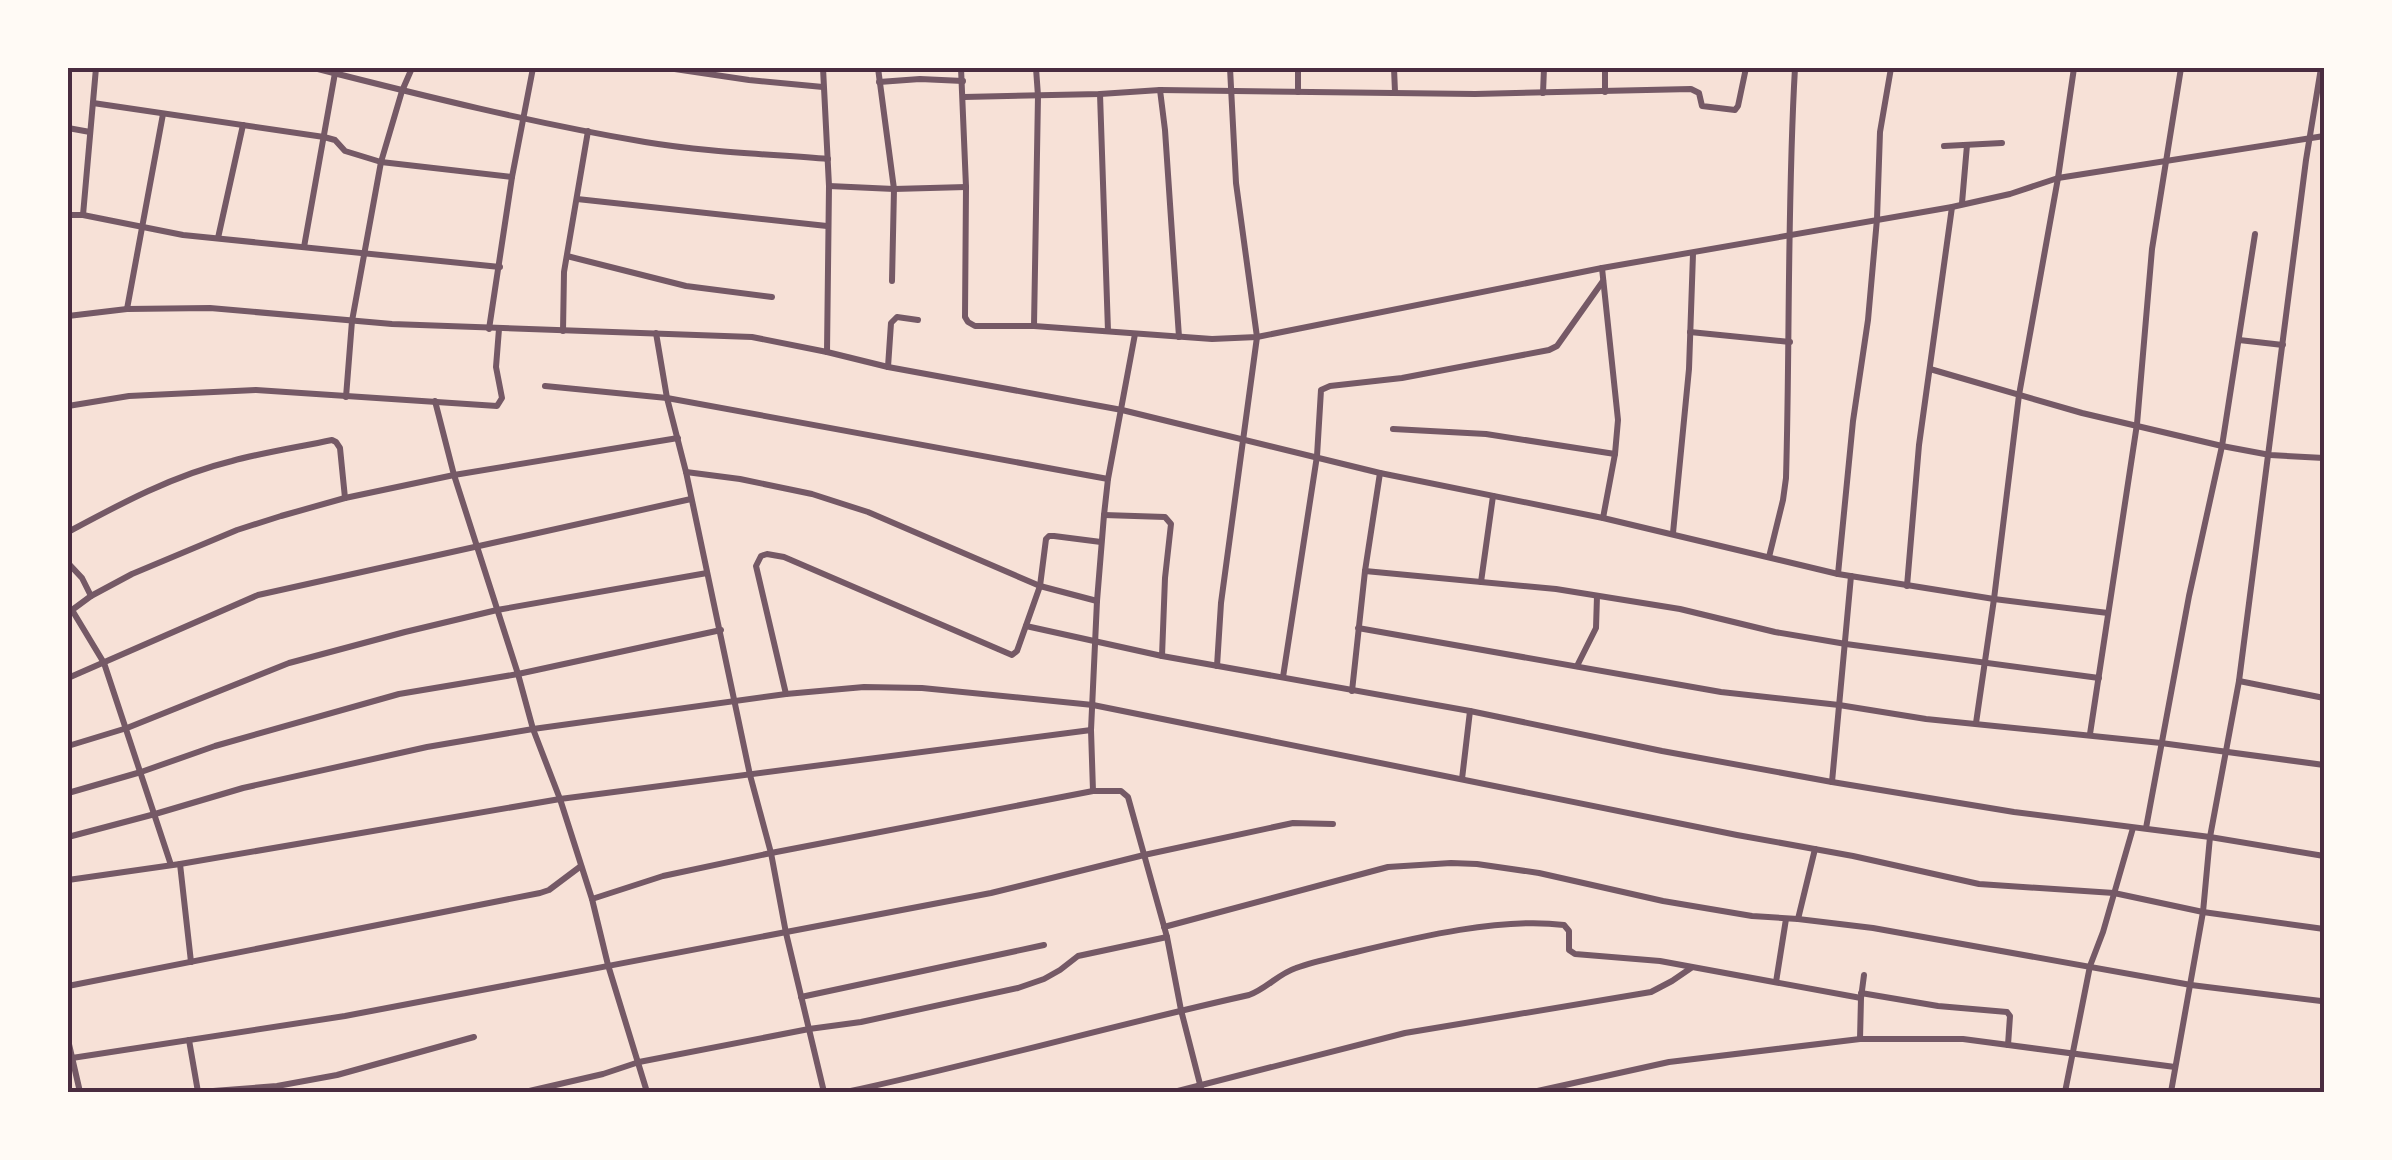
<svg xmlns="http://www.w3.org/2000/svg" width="2392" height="1160" font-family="Commissioner,sans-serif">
	<rect width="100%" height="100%" fill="#f7e1d7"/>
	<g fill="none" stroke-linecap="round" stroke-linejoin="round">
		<g stroke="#755966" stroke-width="6">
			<path d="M314 68C424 96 533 123 645 142 705 152 767 154 828 159"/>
			<path d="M668 68 749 80 823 87"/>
			<path d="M823 68 829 186 827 352"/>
			<path d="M878 68 894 189 892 281"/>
			<path d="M961 68 966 187 965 317 968 322 975 326H1034L1212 339 1257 337 1602 268 1952 207 2010 194 2058 178 2324 136"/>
			<path d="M1394 68 1395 92"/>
			<path d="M1605 68V92"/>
			<path d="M879 82 920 79 963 81"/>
			<path d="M1160 90 1475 94 1691 89 1699 93 1702 106 1735 110 1738 106 1746 68"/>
			<path d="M1298 92V68"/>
			<path d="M1543 93 1544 68"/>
			<path d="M1100 94 1108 331"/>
			<path d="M964 97 1100 94 1160 90 1165 130 1179 337"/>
			<path d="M93 103 324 137 335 140 345 151 381 162 512 177"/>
			<path d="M68 128 90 132"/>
			<path d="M1944 146 2002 143"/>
			<path d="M829 186 894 189 966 187"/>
			<path d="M577 199 827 226"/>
			<path d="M1962 203 1967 145"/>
			<path d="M68 215H83L183 235 500 267"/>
			<path d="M83 215 96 68"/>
			<path d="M218 238 243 125"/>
			<path d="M304 247 335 73"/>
			<path d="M567 256 686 286 772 297"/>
			<path d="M1602 268 1618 420 1615 454 1603 518"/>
			<path d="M127 309 163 114"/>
			<path d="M68 316 127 309 210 308 392 324 752 337 827 352 888 367 1122 410 1380 473 1603 518 1838 574 1994 599 2108 613"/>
			<path d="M1034 326 1038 96 1036 68"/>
			<path d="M489 329 512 177 533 68"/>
			<path d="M563 331 564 272 588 131"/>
			<path d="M1690 332 1790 342"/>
			<path d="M656 333 667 398 686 472 750 775 771 853 786 933 824 1092"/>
			<path d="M2239 340 2283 345"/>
			<path d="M888 367 891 323 897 317 918 320"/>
			<path d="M1930 369 2082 413 2222 446 2270 455 2324 458"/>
			<path d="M545 386 667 398 1108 479"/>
			<path d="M346 397 352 321 381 162 402 91 412 68"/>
			<path d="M435 401 454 475 518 674 533 729 560 799 592 899 608 965 647 1092"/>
			<path d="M68 406 129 396 256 390 497 406 502 398 496 367 499 329"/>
			<path d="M1393 429 1486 434 1615 454"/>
			<path d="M686 472 740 479 812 494 868 512 1040 586 1097 601"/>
			<path d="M1104 515 1165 517 1171 524 1165 578 1162 656"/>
			<path d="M68 532C120 504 174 475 232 461 265 452 299 447 332 440L336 442 340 448 345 498"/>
			<path d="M1673 533 1689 369 1693 254"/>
			<path d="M1769 557 1783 500 1786 478C1790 341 1787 204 1795 68"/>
			<path d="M68 563 82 578 91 596"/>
			<path d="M1365 571 1556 589 1680 609 1775 632 1846 644 2099 678"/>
			<path d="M1838 574 1853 421 1868 320 1877 219 1880 132 1891 68"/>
			<path d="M1481 582 1493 496"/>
			<path d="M1907 586 1919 445 1952 207"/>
			<path d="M72 610 104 663 171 865"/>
			<path d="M68 613 91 596 132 574 237 530 281 516 345 498 454 475 678 438"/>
			<path d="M1026 626 1162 656 1470 711 1662 751 1832 782 2014 812 2210 837 2324 856"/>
			<path d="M1358 628 1721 692 1839 705 1926 719 2161 743 2324 765"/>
			<path d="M1217 666 1221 603 1257 337 1236 183 1230 68"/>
			<path d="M1577 666 1596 628 1597 596"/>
			<path d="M1283 677 1317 456 1321 390 1330 386 1402 378 1549 350 1557 346 1603 281"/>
			<path d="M68 678 258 595 691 499"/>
			<path d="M2239 681 2324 698"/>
			<path d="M1352 691 1365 571 1380 473"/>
			<path d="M786 694 756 566 761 556 767 554 784 557 1012 655 1017 651 1040 586 1046 539 1049 536H1054L1101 542"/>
			<path d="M1976 723 1994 599 2019 395 2058 178 2074 68"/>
			<path d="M2090 734 2137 424 2152 249 2181 68"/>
			<path d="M68 746 127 728 289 663 405 632 497 610 707 573"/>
			<path d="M1462 779 1470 711"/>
			<path d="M1832 782 1851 576"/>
			<path d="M1093 791 1091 730 1097 601 1104 515 1108 479 1135 334"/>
			<path d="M68 793 141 772 215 746 399 694 518 674 721 630"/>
			<path d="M2146 828 2189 596 2222 446 2255 234"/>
			<path d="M68 837 155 814 243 788 427 747 533 729 786 694 864 687 922 688 1093 705 1737 835 1853 856 1979 884 2114 893 2203 912 2324 929"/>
			<path d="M180 864 191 962"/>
			<path d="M68 880 180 864 560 799 1091 730"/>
			<path d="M592 899 663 876 771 853 1093 791H1121L1128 797 1167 937 1181 1010 1202 1092"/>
			<path d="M1798 919 1815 849"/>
			<path d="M1164 927 1388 867 1451 863 1477 864 1539 873 1663 901 1752 916 1798 919 1873 928 2191 985 2321 1001"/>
			<path d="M1776 982 1786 919"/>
			<path d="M68 986 540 893 549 890 581 866"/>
			<path d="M1861 993 1938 1006 2007 1012 2010 1016 2008 1045"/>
			<path d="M801 997 1044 945"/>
			<path d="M1860 1039 1861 998 1864 975"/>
			<path d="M68 1040 80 1092"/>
			<path d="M189 1040 198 1092"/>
			<path d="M72 1058 345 1016 991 893 1144 855 1293 823 1333 824"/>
			<path d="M200 1092 277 1086 337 1075 474 1037"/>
			<path d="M525 1092 603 1074 639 1062 809 1029 861 1022 1018 988 1044 979 1060 970 1078 956 1167 937"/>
			<path d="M846 1092C981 1063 1114 1025 1249 995 1266 989 1278 974 1296 968 1315 961 1336 957 1356 952 1418 937 1501 917 1564 925L1569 931V950L1575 954 1660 961 1861 998"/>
			<path d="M1174 1092 1405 1033 1651 992 1672 981 1691 968"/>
			<path d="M1533 1092 1669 1062 1860 1039H1963L2175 1067"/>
			<path d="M2065 1092 2090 966 2103 932 2133 828"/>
			<path d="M2171 1092 2203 912 2210 837 2239 681 2306 160 2321 68"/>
		</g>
	</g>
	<rect width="2392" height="1160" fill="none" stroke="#fffaf5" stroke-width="140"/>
	<rect x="70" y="70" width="2252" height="1020" fill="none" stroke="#4a2c40" stroke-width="4"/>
</svg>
